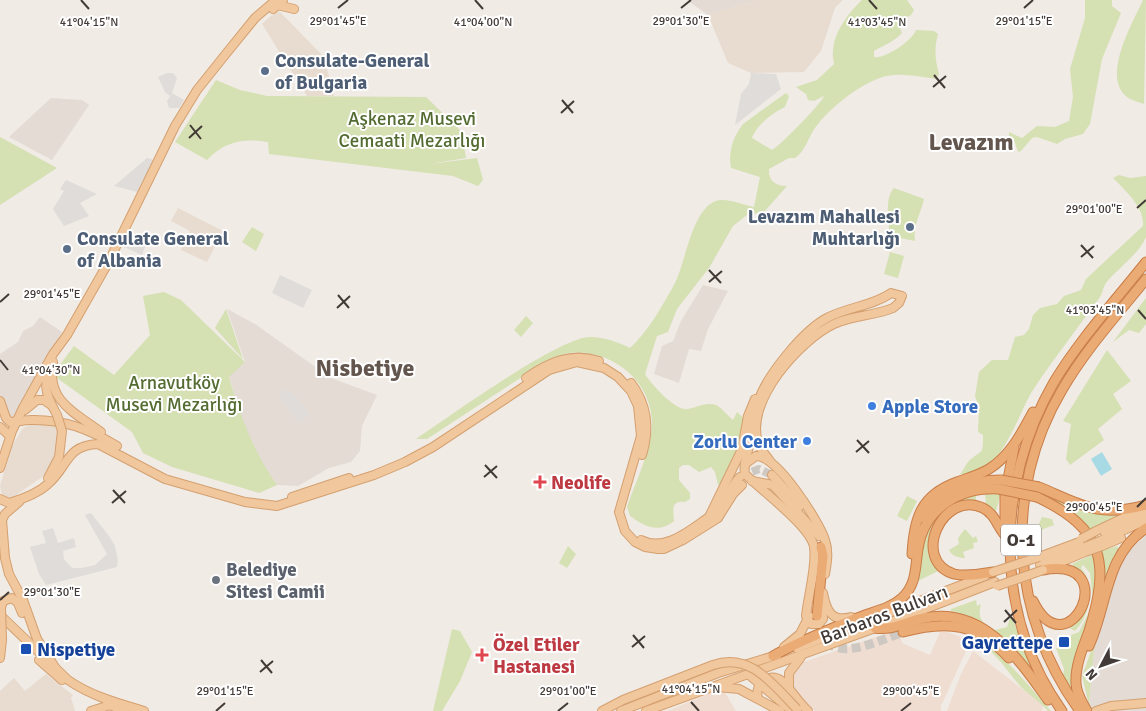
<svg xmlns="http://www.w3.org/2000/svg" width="1146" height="711" font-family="Signika,sans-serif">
	<rect width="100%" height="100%" fill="#f0ebe5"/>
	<g fill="#e3dbd4">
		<path d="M687 0H756L708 15Z"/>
		<path d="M51 98 82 100 89 105 52 160 9 137Z"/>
		<path d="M703 285 728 291 708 329 701 351 689 349 679 383 654 374 662 346 673 341 681 321Z"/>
		<path d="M227 309 255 324 331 378 377 395 362 426 360 451 351 462 329 468 298 486 277 485 263 466 241 418 229 376 245 362Z"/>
		<path d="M40 317 62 332 13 419H8L0 394V354L18 342 23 331 33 326Z"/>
		<path d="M1146 535V711H1093L1089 705 1095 640 1121 560 1128 547 1132 548Z"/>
	</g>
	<g fill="#f0ddd2">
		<path d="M899 629 902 643 930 655 941 630 959 636 964 642 966 651 941 706V711H815L794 692 790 682 792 674 801 663Z"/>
		<path d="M973 651 1043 705 1042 711H947L961 674Z"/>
		<path d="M724 691 736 711H667L713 692Z"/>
	</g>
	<g fill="#e8dcd1">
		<path d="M756 0H843L835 8 821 51 804 72 751 73 728 63 708 15Z"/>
		<path d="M280 12 324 57 334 96H307L262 24 273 14Z"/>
		<path d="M178 208 223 231 207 262 181 250 190 231 171 221Z"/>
		<path d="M32 424 57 425 58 446 54 460 42 477 9 500 3 499 0 486 12 446 23 428Z"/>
		<path d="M46 674 73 695 71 698 75 711H0V691L14 678 25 691Z"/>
	</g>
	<g fill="#d5e0b3">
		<path d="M862 0H907L914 10 911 15 897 22 902 33C894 42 884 45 874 51V57C884 60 913 40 916 30L934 31 938 34C934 48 935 60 939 74L936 79C922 77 908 74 894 75 869 76 833 105 818 124 809 134 806 151 795 158H789L769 169C768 181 776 186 787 186L764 212 747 215 733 226 709 268 677 309 668 332 657 336 645 374C650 383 674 409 685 409 695 409 705 401 716 405 722 408 728 416 733 420L737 412 745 419 742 446 720 484 718 485 715 472 711 467 699 472 689 465H683L679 468V480L690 493V499L685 502C671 500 673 510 674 521 658 534 644 526 630 516L627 507C636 481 651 451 652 423 652 381 611 348 569 353 562 354 554 358 548 360L427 439H416C447 418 559 337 590 337 604 337 618 342 630 348 648 332 662 306 674 285 686 263 691 210 716 201 726 197 744 205 754 207L760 177 731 168C728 152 733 137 743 124L786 93 789 96 785 107C774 112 756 125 752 138L772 150C779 147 822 103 824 96L814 101 808 100 806 94 796 87 817 80 834 64C834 60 832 56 833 52 833 33 849 12 862 0Z"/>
		<path d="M1085 0H1112V6L1121 13 1102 59 1090 124 1083 134 1065 139 1057 144 1037 137 1032 138 1021 151 1018 152 1015 143 1009 138V132L1022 138 1037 126 1055 127 1069 121 1073 97 1070 69 1085 18Z"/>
		<path d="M1143 0H1146L1144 104C1139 102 1130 100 1126 96 1102 75 1133 22 1143 0Z"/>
		<path d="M216 80 240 90 267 96 426 97 461 131 466 158 429 164 477 158 483 180 478 186 453 176 269 154 268 142C243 138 225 141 207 160L175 142Z"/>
		<path d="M0 137 57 168 0 205Z"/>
		<path d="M1119 175 1130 178 1146 176C1146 187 1146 229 1146 237 1140 253 1117 269 1106 283 1103 287 1103 292 1100 297 1078 328 1054 358 1033 390 1017 415 1001 479 960 474 964 470 966 463 970 460 983 449 983 455 983 435L978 432 979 408 975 396 979 372 992 360H1008L1015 337 1024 335 1029 329 1033 315 1040 308 1057 304 1064 296 1081 290 1086 279 1143 226C1145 208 1125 190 1113 178Z"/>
		<path d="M894 188 924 199C920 216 913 224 915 241L890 236C889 223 884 198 894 188Z"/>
		<path d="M252 227 264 234 256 251 242 242Z"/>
		<path d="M890 252 904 256 898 278 884 274Z"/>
		<path d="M164 292 181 300 245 362 229 377C240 415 254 453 277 485L259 493 172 467 143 453 132 432 57 378 56 370 74 346 114 375 150 335 143 296Z"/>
		<path d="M1146 298V324L1139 333 1129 330 1113 342Z"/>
		<path d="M226 309 243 359 215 328Z"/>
		<path d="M526 316 533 323 521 337 514 330Z"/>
		<path d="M1107 350 1131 381 1113 394 1122 409 1098 429 1104 440 1070 465 1066 459 1071 424 1063 421Z"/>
		<path d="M1037 490C1067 502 1087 514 1119 515L1089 531C1075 512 1058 501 1036 493Z"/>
		<path d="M985 493H1001L996 511 986 504Z"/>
		<path d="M976 494V501H965L934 532 942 569 918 581C919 556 922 519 947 505 956 500 967 497 976 494Z"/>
		<path d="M907 496 917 501 907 521 897 516Z"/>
		<path d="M1042 517 1052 519 1054 525 1035 532Z"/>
		<path d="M965 529 973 538 976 536 978 542 973 543 974 548 963 552 965 558C958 558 952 556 949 550L959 544 958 538Z"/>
		<path d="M568 546 576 554 567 568 559 563Z"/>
		<path d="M1117 546 1119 551 1105 581 1104 563 1101 551Z"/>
		<path d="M1094 554 1098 573 1093 600 1090 573 1083 565 1081 568C1096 585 1090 616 1075 631L1066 626C1099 612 1088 584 1072 564Z"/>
		<path d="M976 600 977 606 981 604C977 618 982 624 995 630L1007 627 1011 615 1037 679 1025 664 951 615V609Z"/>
		<path d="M1091 608 1075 695 1063 676 1064 669 1056 648 1071 646V635L1079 632Z"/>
		<path d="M452 629 460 631 472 652 460 681 442 711H433Z"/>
		<path d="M962 630C1000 647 1024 681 1051 711H1048C1041 703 1032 697 1024 690 1010 677 995 647 975 644L972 648Z"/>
		<path d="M1095 640 1089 705 1082 676Z"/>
	</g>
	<g fill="#dfdcda">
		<path d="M167 73H173L177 78 172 93 184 100 179 108H169L167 101 170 96 165 92 158 77Z"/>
		<path d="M751 73 776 74 781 89 735 125 741 94 749 84Z"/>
		<path d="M147 158 154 160 137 192 114 186Z"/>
		<path d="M66 180 97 194 80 203 89 216 64 226 53 209 64 191 60 189Z"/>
		<path d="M128 236 146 244 142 255 124 247Z"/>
		<path d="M280 275 312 290 303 308 272 293Z"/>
		<path d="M285 389 293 393 310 414 299 423 279 395Z"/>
		<path d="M91 513 109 536 115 546 118 560 117 567 46 585 39 574 30 547 46 543 42 531 53 528 58 543 74 538 76 547 63 551 64 559 72 568H82L95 565 107 554 85 515Z"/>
	</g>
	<path fill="#a8dae6" d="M1102 452 1112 469 1101 476 1091 459Z"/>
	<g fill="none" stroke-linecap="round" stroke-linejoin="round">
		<path stroke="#cdc8c2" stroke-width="8" stroke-dasharray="8 4" stroke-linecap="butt" d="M741 476 759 469 772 475"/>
		<path stroke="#cdc8c2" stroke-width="9" stroke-dasharray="9 4.5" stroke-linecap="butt" d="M817 617C822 670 872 643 903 632"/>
		<g stroke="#d4a070" stroke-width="10">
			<g id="major">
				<path d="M277 2V5L294 9"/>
				<path d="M273 9 283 0"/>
				<path d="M53 362C46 401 74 412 101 432"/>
				<path d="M49 370C42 388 49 400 57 415"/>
				<path d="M526 378C549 362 572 352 599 361"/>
				<path d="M631 383C647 404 650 429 642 455"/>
				<path d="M0 401 6 418 10 422C17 422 24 420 30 420 63 419 89 429 117 446"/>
				<path d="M25 410 37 400H44L51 405"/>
				<path d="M0 427 10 436"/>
				<path d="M770 461C766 455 760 450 758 442 745 401 800 340 834 324 853 315 874 316 893 308L899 303 902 296 891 293C873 306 847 307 827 318 804 330 768 374 759 399 754 412 754 427 751 440 748 452 743 462 745 474 761 490 811 527 814 547 817 566 808 596 806 616L811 624H819L823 619 822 600"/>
				<path d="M745 464 756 456C776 454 819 521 825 540 829 551 827 563 825 574"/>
				<path d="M0 468 12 431 23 408 53 354 67 335 108 263 175 126 197 90 225 55 255 18 276 0"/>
				<path d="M772 475 800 506"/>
				<path d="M48 478 59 457 62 431"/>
				<path d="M752 481 773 485 819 536"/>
				<path d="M292 497 349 478"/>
				<path d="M0 499 9 503C23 499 37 494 48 484 68 467 66 445 98 444L165 479 245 502 277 506 374 475 405 462 433 447 549 370 577 362 604 368 618 377 631 391 638 406 641 436 619 512 625 531 635 542 645 547 658 549H664L683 540 718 518 733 494 742 485"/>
				<path d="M19 502 5 514 2 520 5 558 9 574 23 600 37 639 56 669"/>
				<path d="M710 515 742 449 748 416 755 399"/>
				<path d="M1096 531 1146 507"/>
				<path d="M1105 533 1146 514"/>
				<path d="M641 540C666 553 692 528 712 515 726 506 728 488 740 477"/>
				<path d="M1100 541 1146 520"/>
				<path d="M1102 546 1121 538"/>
				<path d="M1039 557 1082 541"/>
				<path d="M1040 565 1085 547"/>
				<path d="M1045 569 1085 552"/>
				<path d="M823 593C826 609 831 623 851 617"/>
				<path d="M1 608 3 601 12 598 18 603 22 613"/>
				<path d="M0 615 68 680C91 696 117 703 144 711"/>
				<path d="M784 647 800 634 809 616"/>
				<path d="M797 648 985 576"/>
				<path d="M0 658 2 640"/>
				<path d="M39 660 62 680"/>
				<path d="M748 674 792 711"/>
				<path d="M718 687 739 689 780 711"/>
				<path d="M789 688V673L801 657"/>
				<path d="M758 698C754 684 769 671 782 681 790 688 798 702 808 711"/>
				<path d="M107 704 125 711"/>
				<path d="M91 711 110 705"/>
				<path d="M602 711 623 700 713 665"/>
				<path d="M621 711 718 673 777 655"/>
				<path d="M646 711 889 623 995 582"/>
				<path d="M1096 711 1111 706 1146 703"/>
			</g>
		</g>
		<g stroke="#c97d47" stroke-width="11">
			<g id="highway">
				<path d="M1039 487C1082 505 1097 518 1146 505"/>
				<path d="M1037 497C1105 529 1110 564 1089 631 1083 647 1075 666 1076 683 1076 693 1082 702 1087 711"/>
				<path d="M923 518C941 490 969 480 1001 480"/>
				<path d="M1005 534V495L1014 448"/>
				<path d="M912 554C914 518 921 495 957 482 968 478 979 475 989 469 1010 456 1021 434 1033 412"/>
				<path d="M993 572C981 574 966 577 954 574 910 560 943 489 983 508 995 514 997 526 1005 535"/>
				<path d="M1033 601C1068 673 1125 555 1043 570"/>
				<path d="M817 616 823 556 821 547"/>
				<path d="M875 628C893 631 907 621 924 618 983 606 1019 659 1048 700"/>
				<path d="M903 632C947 620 977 623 1009 658"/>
				<path d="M1089 646C1108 604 1105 555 1146 528"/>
				<path d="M773 656C800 641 828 630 857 618 871 612 890 609 902 598 917 584 915 567 918 549 924 508 960 487 999 489"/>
				<path d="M1062 711C993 614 995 484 1054 382 1080 339 1115 301 1146 262"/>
				<path d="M1080 711C1011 617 1002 491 1062 390 1085 350 1117 315 1146 279"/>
			</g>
		</g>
		<use href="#major" stroke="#f1c79d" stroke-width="8"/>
		<use href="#highway" stroke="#ebab75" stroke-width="9"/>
		<g stroke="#d4a070" stroke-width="10" stroke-linecap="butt">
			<g id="major-bridge">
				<path d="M57 415 62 431"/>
				<path d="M1081 539 1096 531"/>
				<path d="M1085 547 1100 541"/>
				<path d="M1085 552 1102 546"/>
				<path d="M993 572 1039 557"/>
				<path d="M997 586 1043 570"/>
				<path d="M1 608 2 640"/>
				<path d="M713 665C751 652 773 685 797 709"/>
			</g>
		</g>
		<g stroke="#c97d47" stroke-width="11" stroke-linecap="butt">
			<g id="highway-bridge">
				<path d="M1001 480 1039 487"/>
				<path d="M999 489 1037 497"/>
			</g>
		</g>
		<use href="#major-bridge" stroke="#f1c79d" stroke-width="8"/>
		<use href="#highway-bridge" stroke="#ebab75" stroke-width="9"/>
	</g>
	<path fill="none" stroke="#423a36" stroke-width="2" d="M81 0 89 9M475 0 483 9M869 0 877 9M338 8 348 0M681 8 691 0M1024 8 1033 0M934 75 945 88M933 87 946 76M562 100 573 113M561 113 574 101M190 125 201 139M189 138 202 126M1137 208 1146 200M1081 245 1093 258M1081 257 1094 246M709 270 721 283M709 282 722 271M338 295 349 308M0 302 9 294M337 308 350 296M1138 310 1146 319M0 360 8 370M857 440 869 453M856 452 869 441M485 465 497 478M484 477 497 466M113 490 125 503M112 503 126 491M1137 507 1146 498M0 600 9 592M1005 610 1016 623M1004 622 1017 610M633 635 644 648M632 647 645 636M261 660 272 673M260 672 273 661M691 702 699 711M216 711 225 703M558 711 568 703M901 711 911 703"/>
	<g fill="#5c6f8a" stroke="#fff" stroke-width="2">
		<circle cx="265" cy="71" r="5"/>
		<circle cx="910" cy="227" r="5"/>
		<circle cx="67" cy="249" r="5"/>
	</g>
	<g fill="#3f7fe0" stroke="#fff" stroke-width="2">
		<circle cx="872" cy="406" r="5"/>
		<circle cx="807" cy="441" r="5"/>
	</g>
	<g fill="#e0444e" stroke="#fff" stroke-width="2">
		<path d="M537.5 474.5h5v5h5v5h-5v5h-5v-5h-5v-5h5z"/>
		<path d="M479.5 647.5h5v5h5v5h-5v5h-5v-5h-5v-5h5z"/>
	</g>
	<circle fill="#6b7280" stroke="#fff" stroke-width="2" cx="216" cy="580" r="5"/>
	<g fill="#1a4fb4" stroke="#fff" stroke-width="2">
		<rect x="1058" y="636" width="12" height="12" rx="2.5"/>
		<rect x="20" y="643" width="12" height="12" rx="2.5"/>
	</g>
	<g text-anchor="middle" stroke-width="4" stroke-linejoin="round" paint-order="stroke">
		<rect fill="#fff" stroke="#7b7572" stroke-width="1" x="1001" y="524.5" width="40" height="31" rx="4"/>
		<g font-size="18" font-weight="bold" fill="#423a36">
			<text x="1021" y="546">O-1</text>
		</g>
		<g font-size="19" font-weight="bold" fill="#4e5e75" stroke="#fff" text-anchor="start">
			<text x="275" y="67">Consulate-General<tspan x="275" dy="22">of Bulgaria</tspan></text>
			<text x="900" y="223" text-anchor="end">Levazım Mahallesi<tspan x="900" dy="22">Muhtarlığı</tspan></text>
			<text x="77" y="245">Consulate General<tspan x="77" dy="22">of Albania</tspan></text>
		</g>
		<g font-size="19" fill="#546c31" stroke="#fff">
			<text x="412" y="125">Aşkenaz Musevi<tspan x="412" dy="22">Cemaati Mezarlığı</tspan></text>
			<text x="174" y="389">Arnavutköy<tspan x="174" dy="22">Musevi Mezarlığı</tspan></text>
		</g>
		<g font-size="19" font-weight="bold" fill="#366cbe" stroke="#fff" text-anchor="start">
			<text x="882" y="413">Apple Store</text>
			<text x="797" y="448" text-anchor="end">Zorlu Center</text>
		</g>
		<g font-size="19" font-weight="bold" fill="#be3a42" stroke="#fff" text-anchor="start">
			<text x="551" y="489">Neolife</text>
			<text x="493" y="651">Özel Etiler<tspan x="493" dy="22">Hastanesi</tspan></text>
		</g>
		<g font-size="19" font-weight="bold" fill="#5b616d" stroke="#fff" text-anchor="start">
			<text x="226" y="576">Belediye<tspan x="226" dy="22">Sitesi Camii</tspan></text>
		</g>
		<g font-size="19" fill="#423a36" stroke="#fff">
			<text transform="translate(884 614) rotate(-21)" y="7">Barbaros Bulvarı</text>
		</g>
		<g font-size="19" font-weight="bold" fill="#164399" stroke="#fff" text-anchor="end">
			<text x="1053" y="649">Gayrettepe</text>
			<text x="37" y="656" text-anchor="start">Nispetiye</text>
		</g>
		<g font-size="24" font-weight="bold" fill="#63564e" stroke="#fff">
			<text x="971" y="150">Levazım</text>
			<text x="365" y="376">Nisbetiye</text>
		</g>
	</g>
	<g font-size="12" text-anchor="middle" fill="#423a36" stroke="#fff" stroke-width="4" stroke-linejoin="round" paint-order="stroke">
		<text x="338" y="25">29°01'45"E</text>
		<text x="681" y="25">29°01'30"E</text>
		<text x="1024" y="25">29°01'15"E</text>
		<text x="89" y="26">41°04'15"N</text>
		<text x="483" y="26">41°04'00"N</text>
		<text x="877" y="26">41°03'45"N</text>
		<text x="1094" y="213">29°01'00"E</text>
		<text x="52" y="298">29°01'45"E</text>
		<text x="1095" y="314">41°03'45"N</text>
		<text x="51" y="374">41°04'30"N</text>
		<text x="1094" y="511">29°00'45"E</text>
		<text x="52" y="596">29°01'30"E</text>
		<text x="691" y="693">41°04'15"N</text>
		<text x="225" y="695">29°01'15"E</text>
		<text x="568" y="695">29°01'00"E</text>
		<text x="911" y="695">29°00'45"E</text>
	</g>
	<g transform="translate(1101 666) rotate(229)" stroke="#ffffff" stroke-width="4" paint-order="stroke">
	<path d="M0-4L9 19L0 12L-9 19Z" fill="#423a36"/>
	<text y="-8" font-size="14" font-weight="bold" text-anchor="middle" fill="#423a36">N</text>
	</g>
</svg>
